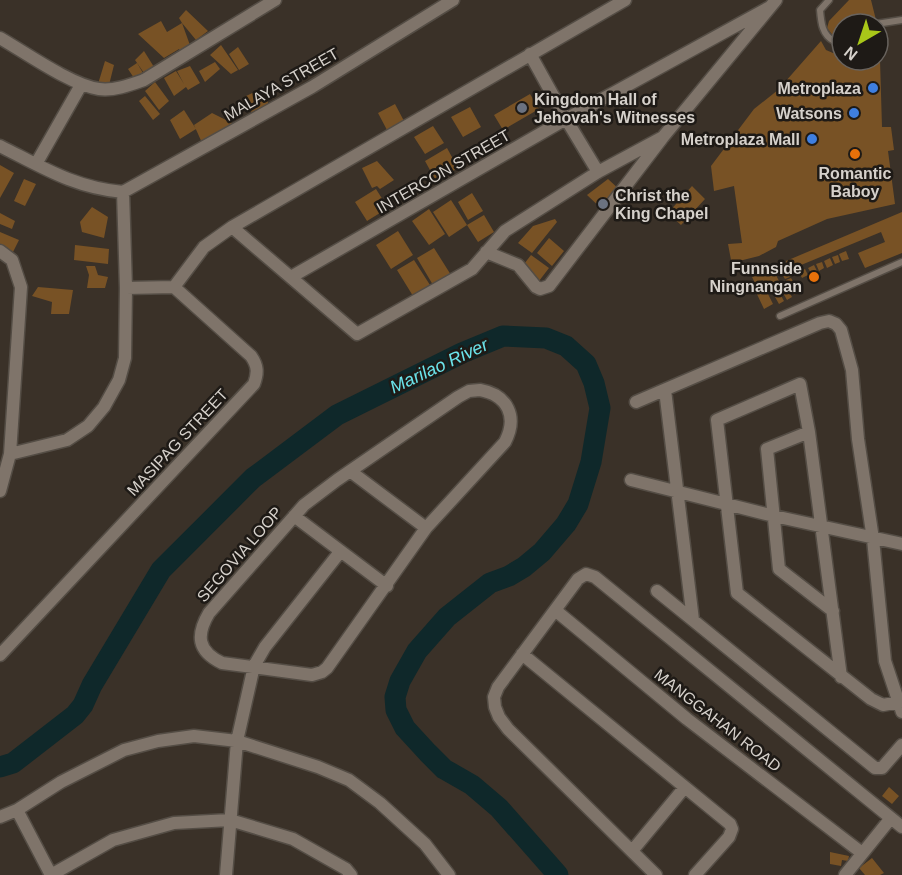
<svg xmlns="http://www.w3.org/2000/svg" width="902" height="875" font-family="Helvetica,sans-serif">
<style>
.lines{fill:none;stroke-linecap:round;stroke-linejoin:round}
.river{stroke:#0f282a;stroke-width:21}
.building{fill:#785225}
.service-casing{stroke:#544d45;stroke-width:9}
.minor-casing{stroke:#544d45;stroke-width:15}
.service{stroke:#7f746a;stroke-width:6}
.minor{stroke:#7f746a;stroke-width:12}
.shop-dot{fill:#3f7fe0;stroke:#1e1a16;stroke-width:2}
.worship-dot{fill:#6b7280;stroke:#1e1a16;stroke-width:2}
.food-dot{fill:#e8710a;stroke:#1e1a16;stroke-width:2}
.labels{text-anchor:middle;stroke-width:5;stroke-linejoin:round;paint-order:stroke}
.street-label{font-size:16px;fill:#d6d1cb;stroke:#1e1a16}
.poi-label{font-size:16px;font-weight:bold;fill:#d6d1cb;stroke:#1e1a16;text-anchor:end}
.water-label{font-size:18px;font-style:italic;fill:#6be4eb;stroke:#1e1a16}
</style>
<rect width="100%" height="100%" fill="#3a3128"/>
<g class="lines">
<path class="river" d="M0,767L13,763L75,715L83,705L92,685L161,570L253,478L337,415L462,353L503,336L546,338L566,346L586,364L594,383L600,408L591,462L578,504L566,524L542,552L524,567L509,576L490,583L447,617L417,651L400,681L395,697L396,710L405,728L428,753L444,769L472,785L499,808L558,875"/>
</g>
<path class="building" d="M849,0H871L876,20L865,24H842V34L834,37L827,28L829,21Z
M186,10L208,31L196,40L182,23L191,48L182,55L179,49L164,58L138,34L161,21L167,32L182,23L179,18Z
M821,41L826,50L833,53L842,50V60H880L882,127H891L894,150L888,151L895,204L827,219L778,241L776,247L759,256L735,262L731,260L728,244L742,243L734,186L714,191L711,166L754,109L778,90Z
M221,45L238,70L231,74L210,55Z
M238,47L249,64L239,70L229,54Z
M144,51L154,67L144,73L135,60Z
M105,61L114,65L109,85L98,84Z
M215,62L220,69L205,82L199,71Z
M137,63L143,73L134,78L128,69Z
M190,66L200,83L188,90L186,87L174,96L164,78L176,71L184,84L177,71Z
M155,82L169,101L159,110L145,91Z
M261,89L271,108L254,117L244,97Z
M530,94L539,109L503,130L494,115Z
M145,96L160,114L153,120L139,101Z
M395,104L404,121L387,130L378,113Z
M470,107L481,127L463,137L451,117Z
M184,110L196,129L180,139L170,120Z
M212,113L238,126L203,145L194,125Z
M433,126L444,143L425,154L414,137Z
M447,148L458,168L436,181L425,161Z
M377,161L394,180L380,189L377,186L372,188L362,168Z
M0,165L14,173L0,198Z
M24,179L36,184L25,206L14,201Z
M608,179L621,191L605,212L587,195Z
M692,186L705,199L681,225L668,213Z
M376,189L388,208L367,221L355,202Z
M472,193L483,211L468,220L458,202Z
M451,200L467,225L449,237L433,212Z
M92,207L108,217L104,238L82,232L80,222Z
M429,209L445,234L429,245L412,221Z
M902,212V253L865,268L858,253L885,242L881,232L789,270L786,261Z
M0,213L15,221L12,229L0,224Z
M484,215L494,232L478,242L467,225Z
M555,219L557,222L532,253L518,243L533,226Z
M398,231L413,255L391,269L376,245Z
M0,232L19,240L11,256L0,247Z
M549,238L564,251L552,266L537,253Z
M75,245L109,249L108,264L74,260Z
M434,248L451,275L433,285L417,258Z
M846,251L849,259L842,261L839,254Z
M531,255L549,268L539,281L521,268Z
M838,255L840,262L835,264L832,257Z
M830,258L833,265L827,268L824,261Z
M414,260L430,285L413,296L397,270Z
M822,262L824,268L819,271L816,264Z
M783,263L787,270L776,275L779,281L766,287L763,280L755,283L752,277Z
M814,265L817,271L811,273L808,268Z
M86,266H95L98,275L108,277L105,288H87L89,275Z
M805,269L808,275L802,278L799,272Z
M789,271L792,276L785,279L782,274Z
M791,278L795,284L790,287L786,280Z
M764,286L773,304L764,309L755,290Z
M796,286L799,293L794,295L790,289Z
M38,287L73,290L69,314H51L52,302L32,296Z
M788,290L792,297L787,300L783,293Z
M780,294L784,301L779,304L775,297Z
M889,787L899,796L892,804L882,796Z
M830,852L849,856L848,861L842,860L841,866L830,864Z
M872,858L884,873L880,875H865L859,868Z"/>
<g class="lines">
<defs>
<path id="service" d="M829,0L820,10C821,22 822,35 834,41L842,39
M876,24L902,20
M780,316L902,262"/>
<path id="minor" d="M0,38C26,53 71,85 99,89C114,91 130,85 144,80L275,0
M530,54L566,119L598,172
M0,146C42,167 75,188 123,192
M36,164L81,85
M123,192L312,87L453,0
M232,227L357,334L472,269L505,231L598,172L663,137
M0,251L12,260L21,287L10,454L0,491
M486,252L518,265L536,287L540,289L549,286L663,137L776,0
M291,277L566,119L770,7
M174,287L204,247L232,227L625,0
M480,390C508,395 518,417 505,442L426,528L327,668L322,672L312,675L222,663C197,651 196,635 209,613L304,505L337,480L458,397L469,391Z
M665,390L693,620
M636,402L820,323L829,321L836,324L841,330L852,370L858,439L873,539L885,661L902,712
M809,432L767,449L779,569L833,611
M10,454L67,440L88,426L104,407L119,380L125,358L126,288L123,192
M350,471L426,528
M631,480L774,516L902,544
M294,516L387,586
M657,591L875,768H882L902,745
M555,610L687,719L862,853
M522,654L730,824L732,829L729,837L695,875
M0,655L254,384C258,373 258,366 251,356L174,287L126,288
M841,677L809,432L800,384L717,420L737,593L871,699L883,705L899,702
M17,810L51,875
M0,817L17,810L61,782L124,750L158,741L194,736L237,741L318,767L349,780L380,803L425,844L449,875
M632,851L685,787
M51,875L113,840L174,823L230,820L293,839L346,869L351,875
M226,875L237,741L254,666L265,647L340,552
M656,875L508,729L499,717L495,707L494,697L498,687L578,579L586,574L595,577L902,827
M845,875L891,818"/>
</defs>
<use href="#service" class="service-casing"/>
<use href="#minor" class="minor-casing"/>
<use href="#service" class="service"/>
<use href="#minor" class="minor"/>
</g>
<g class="shop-dot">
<circle cx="873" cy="88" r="6"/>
<circle cx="854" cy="113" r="6"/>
<circle cx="812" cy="139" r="6"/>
</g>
<g class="worship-dot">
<circle cx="522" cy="108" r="6"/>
<circle cx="603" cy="204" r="6"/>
</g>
<g class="food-dot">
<circle cx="855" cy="154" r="6"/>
<circle cx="814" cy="277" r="6"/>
</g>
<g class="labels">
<g class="street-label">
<text transform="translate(281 84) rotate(-30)" y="6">MALAYA STREET</text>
<text transform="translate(443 171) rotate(-30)" y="6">INTERCON STREET</text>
<text transform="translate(177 442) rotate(-47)" y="6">MASIPAG STREET</text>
<text transform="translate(239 554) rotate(-49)" y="6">SEGOVIA LOOP</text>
<text transform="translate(718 720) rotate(38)" y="6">MANGGAHAN ROAD</text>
</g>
<g class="poi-label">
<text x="861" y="94">Metroplaza</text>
<text x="534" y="105" text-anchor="start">Kingdom Hall of<tspan x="534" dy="18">Jehovah's Witnesses</tspan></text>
<text x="842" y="119">Watsons</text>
<text x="800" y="145">Metroplaza Mall</text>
<text x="855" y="179" text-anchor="middle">Romantic<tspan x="855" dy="18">Baboy</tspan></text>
<text x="615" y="201" text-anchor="start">Christ the<tspan x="615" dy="18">King Chapel</tspan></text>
<text x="802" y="274">Funnside<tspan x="802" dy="18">Ningnangan</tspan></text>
</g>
<g class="water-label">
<text transform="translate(439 366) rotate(-25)" y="6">Marilao River</text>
</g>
</g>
<g transform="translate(860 42) rotate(219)"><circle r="28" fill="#1e1a16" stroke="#68635e" stroke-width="1.5"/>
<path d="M0-4.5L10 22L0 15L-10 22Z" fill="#a9c719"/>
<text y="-9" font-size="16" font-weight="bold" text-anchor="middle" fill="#d6d1cb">N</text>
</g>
</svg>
